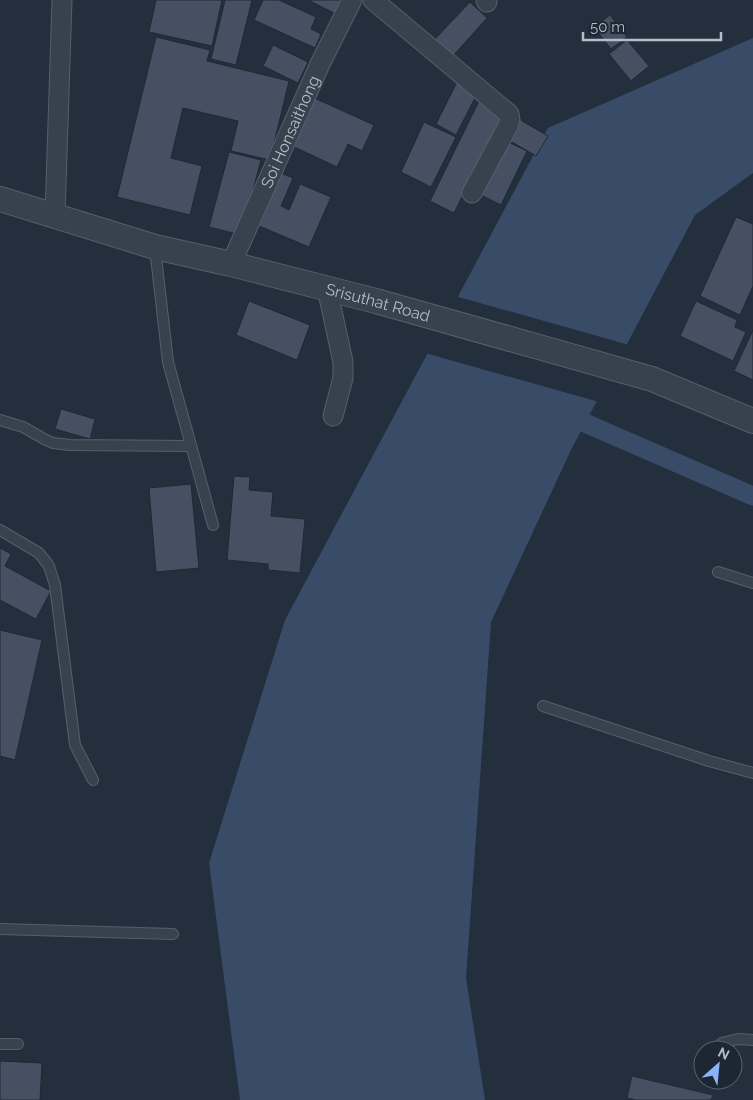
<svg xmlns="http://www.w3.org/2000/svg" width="753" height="1100" font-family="Raleway,sans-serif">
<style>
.water{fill:#394c67}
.pier{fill:#242f3e}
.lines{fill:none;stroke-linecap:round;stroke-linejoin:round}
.canal{stroke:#394c67;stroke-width:19}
.building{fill:#455162;stroke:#1f2835}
.service-casing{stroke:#565f6c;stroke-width:12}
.minor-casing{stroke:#565f6c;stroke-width:21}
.tertiary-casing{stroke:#565f6c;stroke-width:26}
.service{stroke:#38414e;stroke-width:10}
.minor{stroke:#38414e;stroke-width:19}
.tertiary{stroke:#38414e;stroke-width:24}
.labels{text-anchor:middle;stroke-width:4.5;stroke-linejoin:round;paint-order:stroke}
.street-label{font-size:16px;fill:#b4bcc9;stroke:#1d2633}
</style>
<rect width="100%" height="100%" fill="#242f3e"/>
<path class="water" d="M753,38V173L695,215L571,450L491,622L466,978L485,1100H240L209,863L285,620L548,128Z"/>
<path class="pier" d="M455,296L594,335L629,345L599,402L425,353Z"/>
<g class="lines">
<path class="canal" d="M585,423L753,496"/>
</g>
<path class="building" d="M156,0H222L212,46L149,32Z
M225,0H252L236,65L211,59Z
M263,0H279L316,17L311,29L321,34L315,48L254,20Z
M308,0H342L336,14Z
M470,2L487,18L452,57L434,40Z
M610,15L627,37L611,49L594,27Z
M156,37L210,50L207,61L289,81L270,160L231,151L238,121L183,108L171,158L202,166L190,215L117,197Z
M627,40L649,66L631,81L609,54Z
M273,45L308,62L298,83L263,66Z
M457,82L478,92L456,135L436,124Z
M312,97L374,125L362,151L348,144L337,167L290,145Z
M480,99L505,111L454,213L430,201Z
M517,118L548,136L536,156L505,138Z
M424,122L456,137L431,187L401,172Z
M502,139L527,151L501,205L477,193Z
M229,152L261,160L241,235L209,227Z
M281,173L293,178L281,206L289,210L300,184L331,197L309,247L259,226Z
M736,217L753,224V286L740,315L700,296Z
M249,301L310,325L297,360L236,335Z
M696,301L737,320L735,327L746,332L733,361L680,336Z
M753,330V380L734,371Z
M61,409L95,419L90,439L55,429Z
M234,476L250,477L249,490L273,492L271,516L305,519L300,573L268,570V564L227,560Z
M191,484L199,568L156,572L149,488Z
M0,548L11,554L5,566L51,591L36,619L0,600Z
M0,630L42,640L15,760L0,756Z
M0,1061L42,1063L40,1100H0Z
M632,1076L713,1095L711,1100H636L627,1098Z"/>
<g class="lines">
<defs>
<path id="service" d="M155,248L168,362L213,525
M0,420L23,427L46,440L53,443L70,445L190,446
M0,530L39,553L49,566L55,585L75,745L93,780
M718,572L753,583
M543,706L709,761L753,773
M0,929L173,934
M0,1044H18
M715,1050L722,1043L738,1039L753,1040"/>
<g id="minor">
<path d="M373,0L509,114L510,120L508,126L472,193"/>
<path d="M486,0L487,2"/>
<path d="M55,216L62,0"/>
<path id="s1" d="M231,264L320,64L352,0"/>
<path d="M327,288L343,362V378L333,416"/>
</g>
<g id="tertiary">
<path id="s2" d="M0,199L155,247L231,264L376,301L652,379L753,421"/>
</g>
</defs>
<use href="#service" class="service-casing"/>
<use href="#minor" class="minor-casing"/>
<use href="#tertiary" class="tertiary-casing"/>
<use href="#service" class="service"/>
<use href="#minor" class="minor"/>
<use href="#tertiary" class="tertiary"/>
</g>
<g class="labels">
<g class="street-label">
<text dy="6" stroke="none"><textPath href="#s1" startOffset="145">Soi Honsaithong</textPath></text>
<text dy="6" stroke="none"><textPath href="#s2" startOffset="392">Srisuthat Road</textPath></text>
</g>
</g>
<g transform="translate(718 1065) rotate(27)"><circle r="24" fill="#1d2633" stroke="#59626f"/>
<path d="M0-4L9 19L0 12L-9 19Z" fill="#8ab4f8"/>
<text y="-8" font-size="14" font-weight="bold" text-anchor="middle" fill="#b4bcc9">N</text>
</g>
<path d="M583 32v8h138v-8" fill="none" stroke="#b4bcc9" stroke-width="2.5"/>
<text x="590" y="32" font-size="15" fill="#b4bcc9" stroke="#1d2633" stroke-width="4" paint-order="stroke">50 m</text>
</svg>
